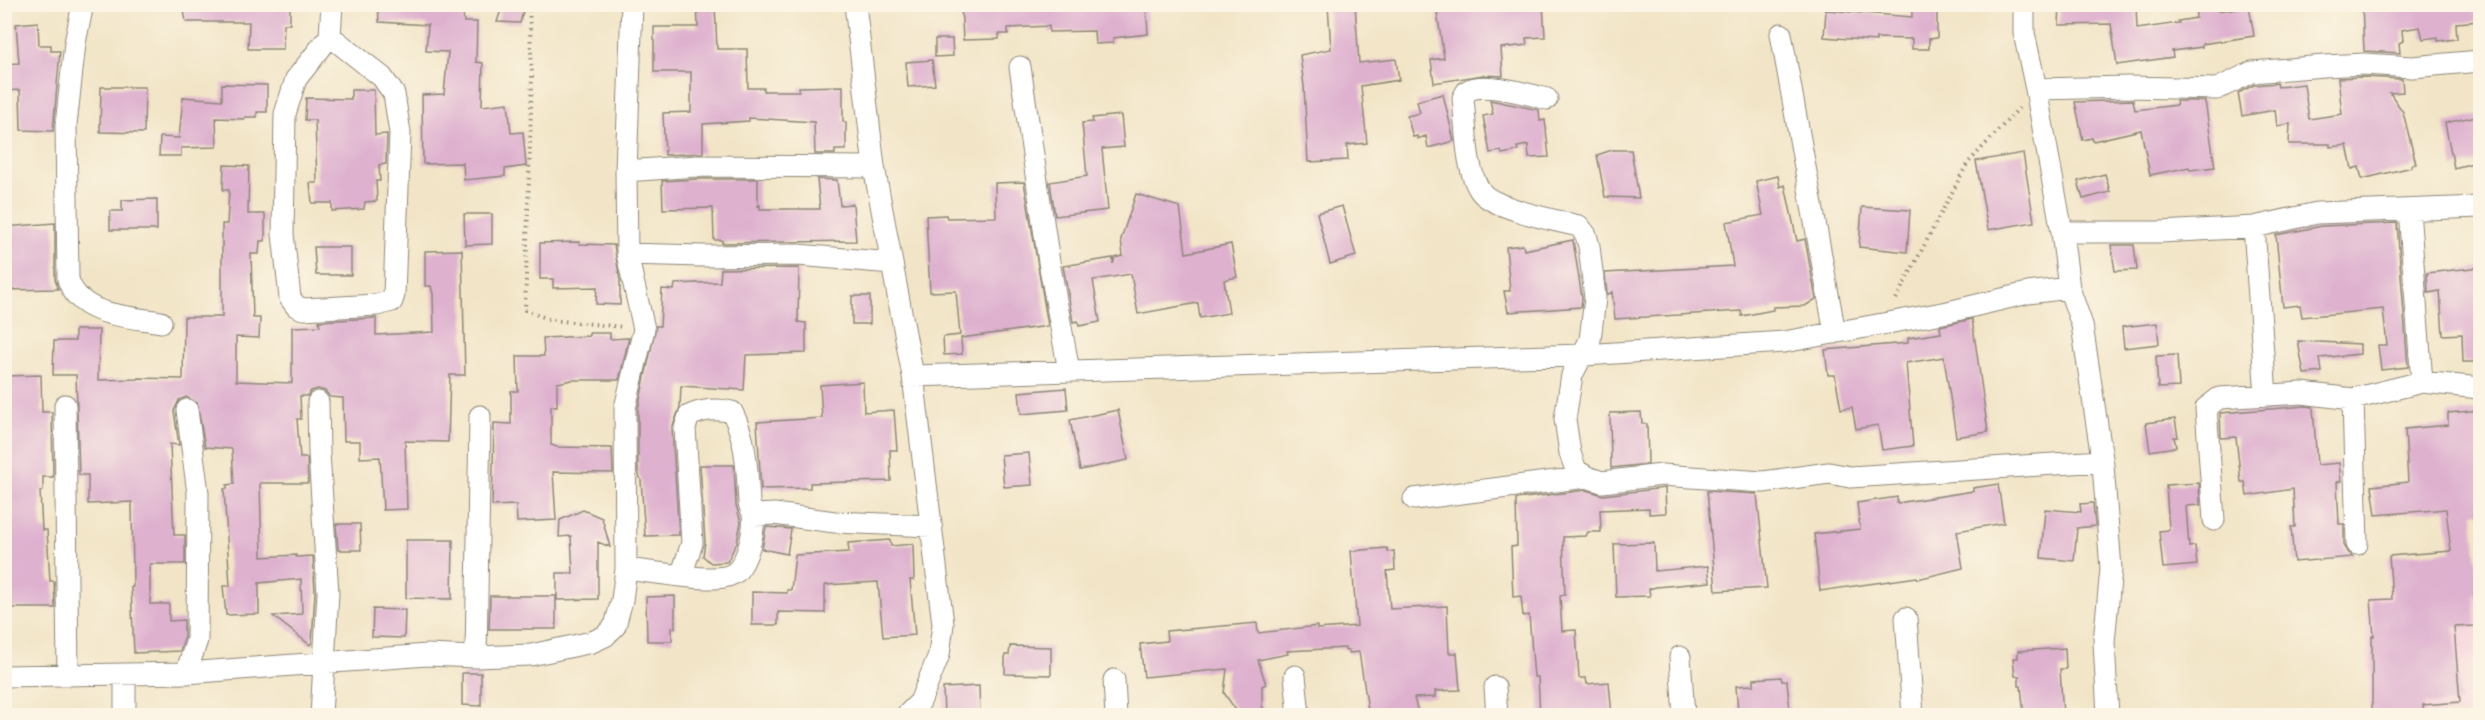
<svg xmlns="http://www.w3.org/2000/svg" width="2485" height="720" font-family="Pangolin,sans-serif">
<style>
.built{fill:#f5cfdb}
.building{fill:#deb1cf}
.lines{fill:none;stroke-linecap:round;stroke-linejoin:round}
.minor-casing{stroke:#8e8879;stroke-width:23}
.path{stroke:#8e8879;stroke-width:4;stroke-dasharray:1.5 4.5;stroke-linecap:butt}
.minor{stroke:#fff;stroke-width:21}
</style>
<rect width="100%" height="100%" fill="#fcf5e5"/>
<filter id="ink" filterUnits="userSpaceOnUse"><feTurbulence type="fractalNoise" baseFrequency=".0167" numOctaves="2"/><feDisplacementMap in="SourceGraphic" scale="12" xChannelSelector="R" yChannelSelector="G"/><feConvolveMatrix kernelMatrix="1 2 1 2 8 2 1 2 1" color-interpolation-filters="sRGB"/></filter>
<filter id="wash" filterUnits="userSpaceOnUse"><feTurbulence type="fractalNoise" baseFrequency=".008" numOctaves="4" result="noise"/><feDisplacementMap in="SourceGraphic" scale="24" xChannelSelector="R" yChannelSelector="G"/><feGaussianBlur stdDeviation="1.35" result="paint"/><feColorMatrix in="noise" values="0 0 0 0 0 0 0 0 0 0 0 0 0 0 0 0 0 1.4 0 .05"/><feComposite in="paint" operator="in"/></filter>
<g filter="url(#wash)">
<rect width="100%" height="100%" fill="#f2e5c7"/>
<path class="built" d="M2480,558V715H2369L2367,596L2389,595L2386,559Z"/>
<g id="blocks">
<path class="building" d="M183,4H290V24H284L283,49H248L249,22H186Z
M378,4H462L464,22H477L476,62L483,63L482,106L508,103L511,133L523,132L526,166L505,169V176L464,180L463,163L423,164L422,95L444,94L448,52L426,51L428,25L379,22Z
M503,4H525L520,23L497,22Z
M697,4H715L717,49H747L748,88H764V91H799V87L843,86V122H846V150H835V154H815L814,122L749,118V121L703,124V153L665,155L663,113L691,112V72H654V27H698Z
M961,4H1146L1148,34L1113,38V43L1095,44L1094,31L1049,32V26L1008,28V34H999V39L963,40Z
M1355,4L1359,63L1396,59L1399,80L1361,86L1367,143L1347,145L1348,160L1308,162L1304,86L1300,55L1331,49L1328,5Z
M1479,4H1543L1545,37L1526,38L1527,45L1501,48L1503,76L1483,75L1434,83L1431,60L1444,58L1437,12Z
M1912,4H1929V10H1937V38L1929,39V49H1912V39L1876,38V41L1824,37L1826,10L1912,17Z
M2060,4H2136L2137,29L2179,23L2178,21L2196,18L2195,4H2219V11L2249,6L2254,36L2202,44V47L2172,51L2173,57L2117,65L2111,24L2059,25Z
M2362,4H2481V21L2456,23L2457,39L2438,41V37L2423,39L2420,27L2402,30L2403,41L2399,43L2400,53L2364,51Z
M38,22L39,45H51V51H60L53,131L21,130L20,90L4,91V64L19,63L16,24Z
M935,39H952L953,56L935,57Z
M932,60L935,85L908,87L906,62Z
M2364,77L2402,79L2403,92L2390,93L2403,112L2416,164L2411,165L2412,167L2362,179L2359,167L2352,169L2347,145L2330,147V144H2289L2290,124L2277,126L2275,110L2242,116L2238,93L2254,85L2277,83L2278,87L2304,84L2309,119L2342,114L2338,78Z
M222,84L267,85V112H257V117H245V119L216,118L217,147L181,148V156H159L160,137L179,138L183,97L222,100Z
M101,87H145L144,133L100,132Z
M351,90H374L375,135L387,134L386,164L379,165L380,181H376L377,201L365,202L364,209L332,211V203H312L310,183H317L315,120H305L306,98L351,99Z
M1443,94L1454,141L1428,148L1426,136L1417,139V136L1413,137L1407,116L1420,113L1417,101Z
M1490,100L1539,110L1540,121L1545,120L1549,157L1529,158L1528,145L1517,147L1518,151L1502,154L1501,151L1490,153L1483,116L1493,114Z
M2133,100L2135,110L2177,105L2176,101H2205L2215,167L2190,170L2189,167L2150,175L2141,130L2093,141L2092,138L2083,140L2075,102Z
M1121,115L1124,147L1102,149L1108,210L1055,216L1050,182L1087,176L1082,123L1093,122L1092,118Z
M2481,115V161L2454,168L2445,123Z
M1612,150H1631L1639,198L1605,197L1597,155Z
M2023,153L2034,222L1988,230L1976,161Z
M224,165L249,166L248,214H265V241H260L259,254H251L253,318H260L259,338L236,337V381L292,383V327L320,326L319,321L376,318V335L434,332L433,294L431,286H425V251L462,250L465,375H450L448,442L405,441L407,509L383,510L380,457L360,458V441H344L343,398L330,397L325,391L318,389L311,391L307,396H300L301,419H297L300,458H307L308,483H260L262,557L296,555V557L313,556L315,593L312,642L310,645L273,616L302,614L301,579L259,583V614L226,615L223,586H230L224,489H227V485L234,484L232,449L205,447L197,403L186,397L179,400L174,411L179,445L170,444L174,535H185V564H150V604H169V621L184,620V638L180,651L134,653L131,587H133L132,502L88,504V475H79L76,375H53L54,341H75V330H99L98,380L138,379V378L183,379L184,317H222V224H227L229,190H223Z
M2105,174L2110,192L2083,199L2078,181Z
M1778,176L1780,187L1785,185L1797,241L1805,239L1816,299L1805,306L1773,307V310L1742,316L1741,311L1615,319L1612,292L1607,295L1605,273L1733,266L1726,222L1763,215L1756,181Z
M697,179H758V206L760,205V209H820L817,179L837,180L840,205L853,204L856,241L722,243V240H714L713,208L663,209L662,181Z
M1024,182L1048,326L961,338L962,354L944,355L943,337L960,335L956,291L930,292L926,216L946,215L947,218L996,217L995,183Z
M1136,194L1180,207L1186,253L1231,244L1237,277L1224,280L1229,313L1200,318L1198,303L1138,314L1131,274L1093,280L1100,322L1079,326L1078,321L1073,322L1063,266L1113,258V264L1115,258L1123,256L1121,239Z
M157,199V230H110V211H122V200Z
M1342,206L1356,256L1330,264L1317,213Z
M1862,207L1910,210L1907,252L1859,247Z
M464,214H492V244L465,245Z
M55,223V279L58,289L4,290V227Z
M2397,223L2408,367L2381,370L2378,345H2387L2383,309L2302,317L2300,305L2283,307L2276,235L2322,226Z
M1573,240L1582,298L1581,307L1508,312L1504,291H1510L1506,247L1523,245L1524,250Z
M579,242V244L614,245L620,281V305L596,304L597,287L553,288V279H540V243Z
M2111,245H2134L2137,270L2115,271Z
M314,247H351V275H316Z
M2481,267V362H2463L2462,334L2443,335L2440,291L2428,293L2427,273Z
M799,268L798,322L806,323V353L746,355L744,390L681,386L680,407L672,429L679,535L645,536L641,480L638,473V409L656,326H660L662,289L674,290L675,284L720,282L721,269Z
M852,296H870V324H852Z
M1972,319L1988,432L1956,437L1944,357L1906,363L1913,446L1882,450L1878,425L1856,429L1852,407L1841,409L1835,375H1828L1825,350L1908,343V338L1941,333L1940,326Z
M2157,323L2159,344L2124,348L2122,327Z
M589,333H610V339L629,338L619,380H572L557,383V406H551V445L557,447L612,448L613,473L553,472L556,520L517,522L516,505L492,506L494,423L511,424V391H518L517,356H544L543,338L589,336Z
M2298,341L2360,344V354L2320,358L2322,372L2304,374Z
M2177,355L2179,387L2158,388L2156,356Z
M41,375L42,412H52L53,477H43V491H40L42,530H47L50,581H54L55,608H4V376Z
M863,382L864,412L894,410L897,450H890L891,481L810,483V488L761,489L757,422L822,418L820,385Z
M1066,388L1068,410L1021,414L1019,392Z
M2306,406L2313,407L2317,465L2339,463L2341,481L2337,482L2339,524H2344V545L2347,551L2353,557L2294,562L2291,527H2295L2293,489L2247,496L2245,482H2241L2236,437L2221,438L2220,413Z
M1118,410L1128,460L1080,470L1070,420Z
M2481,410V512L2473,513L2479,593L2474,594L2476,626L2454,627L2460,702L2423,705L2424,716H2372V636H2374L2371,600L2392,599L2389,556L2451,551L2446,509L2376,515L2372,486L2408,482L2405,429L2448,425V413Z
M1641,412L1642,424H1647L1648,464L1611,468L1610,413Z
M2175,419L2178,437H2174L2176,447L2150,451L2146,423Z
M1029,453L1032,485L1004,487L1001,455Z
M700,465H734L736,505L741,522L737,542L727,562L711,563L703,556L705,542Z
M2199,483L2200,505L2186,506L2189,547L2195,546L2197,565L2163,568L2159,531L2169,530L2166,485Z
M1998,484L2004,523L1957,531L1963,568L1918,579L1917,577L1820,591L1814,534L1860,529L1857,503L1897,497V503L1973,491V488Z
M1665,488L1666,513L1649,514V508L1600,510L1601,532H1588L1586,536L1563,537L1565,595L1560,596L1562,631L1576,630L1579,678H1586L1587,684L1609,682L1612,716H1540L1538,677H1534L1529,615L1523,616L1521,596L1513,597L1511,547L1517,546L1516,499L1586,490L1603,495Z
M1707,491L1757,494L1767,588L1716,591Z
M2093,503L2095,526L2077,528L2074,561L2041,558L2045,509L2081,512L2080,504Z
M583,510L602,518L610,547L598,542V599L557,600V573H573L571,536L559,537L560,520Z
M336,524H360L361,550H338Z
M766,527L791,529L787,554L762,549Z
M406,540H453L452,599L406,598Z
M890,540L891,546L913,544L914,580H910L915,635L883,637L878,582L825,585V613L778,612V625H752V592L787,593V590H791L795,555L849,552L848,543Z
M1654,543L1655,571L1708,566L1710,582L1656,587L1649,589L1650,596L1616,597L1614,544Z
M1387,548L1388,552L1394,551L1395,570L1387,571L1390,609L1447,606L1449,653H1457L1460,690L1435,691V697L1414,698L1419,716H1369L1359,652L1349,653V650H1345V648L1287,651L1288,654L1258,660L1266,684L1262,686V705L1266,716H1240L1224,693L1227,669L1144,677L1140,644L1167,641L1166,631L1257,623L1258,633L1317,626V629L1357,626L1351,551Z
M490,596H556V629H489Z
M675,596V628H672V641H647L646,597Z
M373,609L405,610L404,638L372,637Z
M1010,646L1051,647V675L1005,674V655H1009Z
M2065,648L2066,669H2060L2063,716H2024L2021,686H2019V676H2015L2013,658H2018V651Z
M462,673H481V706L462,705Z
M1781,677L1782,681H1787L1790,711L1738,712L1736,686L1754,685V679Z
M979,686L980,716H944L943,688Z"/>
</g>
</g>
<g filter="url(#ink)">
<use href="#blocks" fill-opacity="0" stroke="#8e8879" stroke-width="1.5"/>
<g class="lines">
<defs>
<path id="minor" d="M83,4L75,43L66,125L68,279C79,317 128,316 161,322
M855,4L874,167L913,376L943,624L939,655L920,702L906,716
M2024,4V33L2036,89L2129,87L2217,89L2252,72L2324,66L2364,64L2412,67L2480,61
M1781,34L1835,333
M330,36L382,77L394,94L400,133L394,295L392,301L377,305L303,309L296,306L290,298L283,234L285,114L296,79Z
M330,36L332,4
M1020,67L1049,262L1069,371
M2036,89L2062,232L2069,288L2082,325L2103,465L2111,569L2104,642L2108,716
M1547,99C1528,94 1484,81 1467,91L1463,98C1466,124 1465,173 1482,193C1496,209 1558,221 1579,226L1586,235L1589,246L1595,298L1590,340L1572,375L1565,419L1570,453L1576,470L1587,477L1602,482L1662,475L1763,482L1829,473L1850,477L2102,461
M626,171L697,166L874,167
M2409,210L2422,382
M2254,227L2266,396
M2062,232H2161L2254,227L2317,213L2480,207
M627,254L702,256L798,255L892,263
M913,376L1584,355L1784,342L1948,312L2028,293L2069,288
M2353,399L2357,544
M318,402L319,453L328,593L321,716
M65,405L68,675
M1414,499L1587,477
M753,515L774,514L835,522L931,526
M2214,520L2206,408L2219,398L2302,393L2353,399L2422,382L2480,388
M626,569L681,576C695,577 724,582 736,572C747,561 755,532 753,515C753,511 749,507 749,502C747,471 747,440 732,412C718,408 702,410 689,416L685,428L692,543L681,576
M1906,618L1913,716
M476,657L480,416
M1680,657L1684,716
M186,673L197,640L198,493L187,410
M4,676L186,673L427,655L476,657L531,655L592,642L605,636L615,626L622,600L626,569L625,408L644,329L627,254L626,171L632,4
M1295,676L1299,716
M1114,680L1116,716
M1495,687L1497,716
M125,716V675"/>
</defs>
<use href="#minor" class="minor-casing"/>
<path class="path" d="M529,4L532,75L525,310L551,320L624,327
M1896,299L1967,164L2019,108"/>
<use href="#minor" class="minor"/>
</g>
</g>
<rect width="2485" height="720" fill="none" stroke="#fcf5e5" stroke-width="24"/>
</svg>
